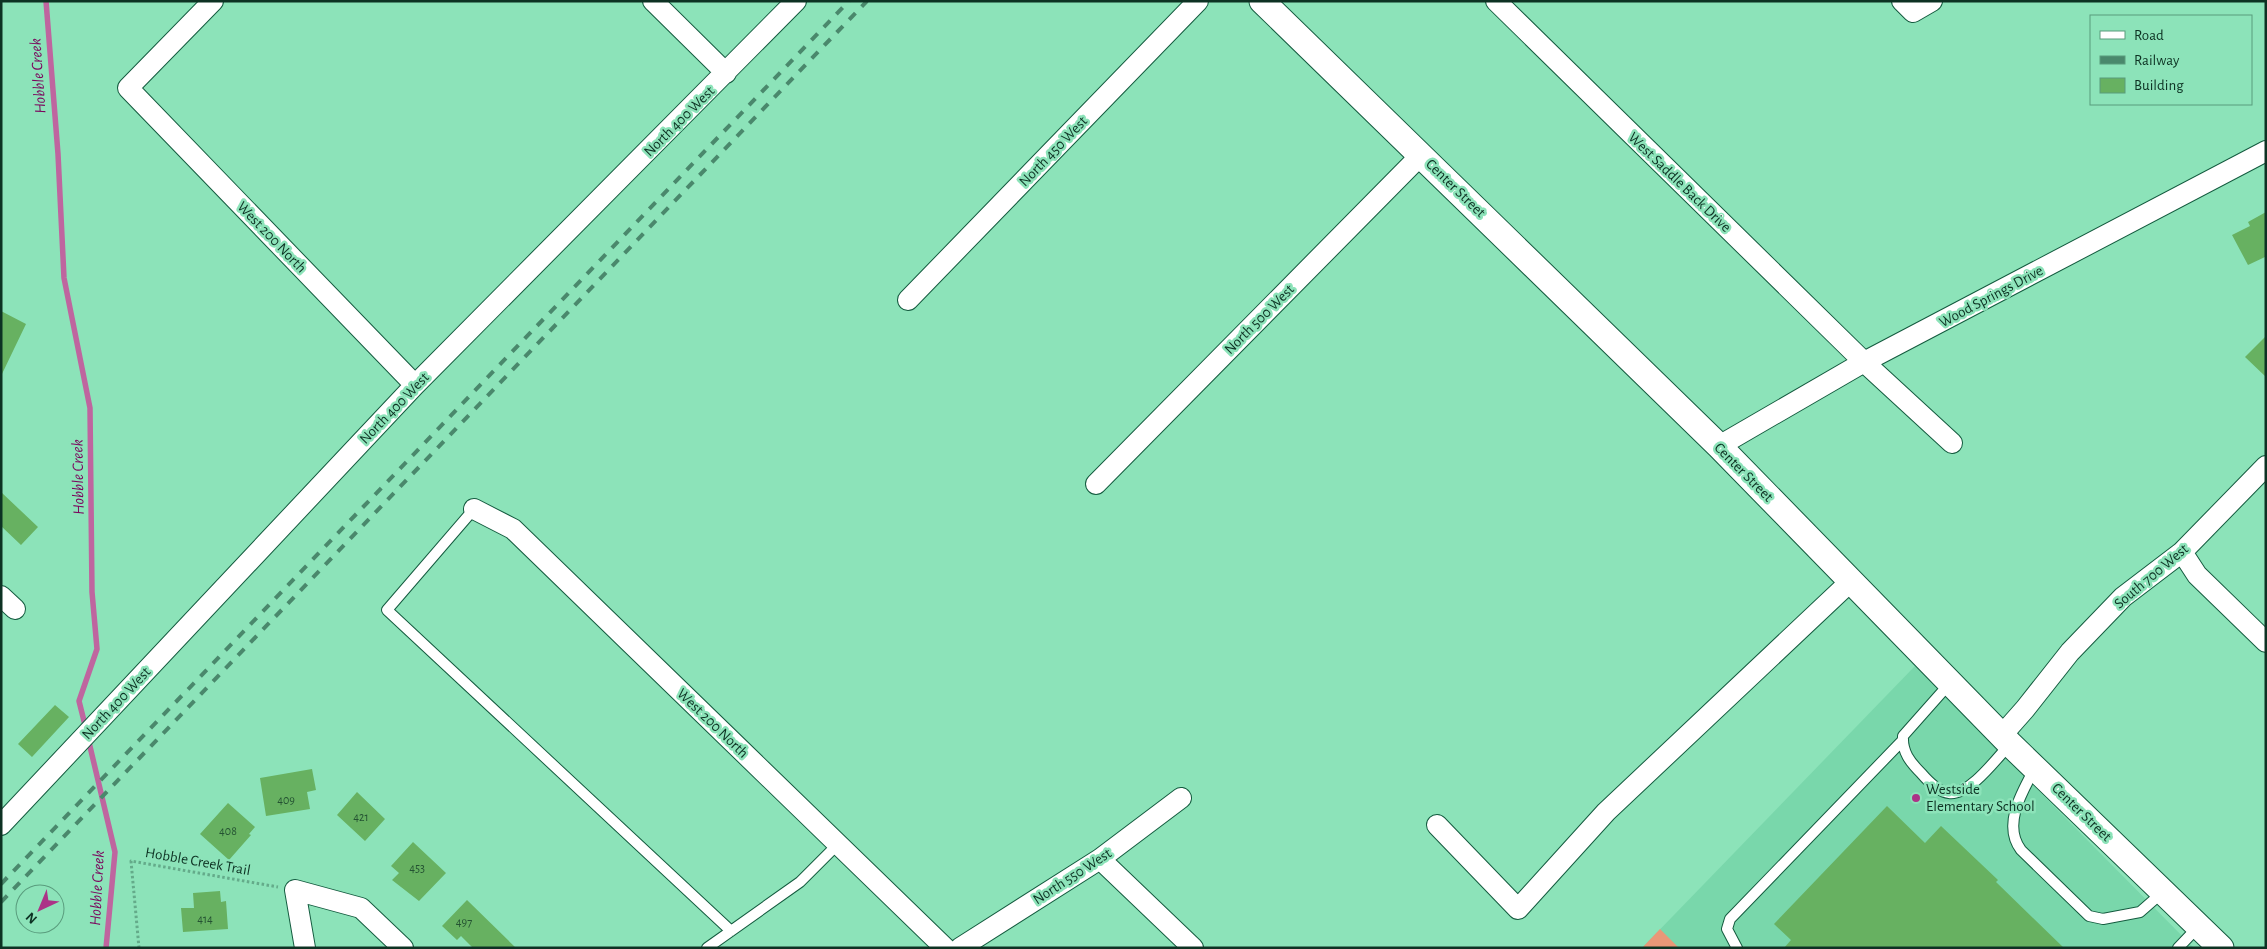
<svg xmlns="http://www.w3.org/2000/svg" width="2267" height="949" font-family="'Alegreya Sans',sans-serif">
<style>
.built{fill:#79d7ab}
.green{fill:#e99878}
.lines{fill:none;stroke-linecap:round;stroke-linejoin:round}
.stream{stroke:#bf659f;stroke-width:5.5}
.building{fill:#67b161}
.service-casing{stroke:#145b3f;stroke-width:12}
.minor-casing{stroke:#145b3f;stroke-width:22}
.tertiary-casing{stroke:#145b3f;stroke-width:27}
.path{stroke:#64ab8a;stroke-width:3;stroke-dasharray:2.5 2.5;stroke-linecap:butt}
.service{stroke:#fff;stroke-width:10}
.minor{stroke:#fff;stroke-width:20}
.tertiary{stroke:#fff;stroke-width:25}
.rail{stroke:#4a886c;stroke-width:4;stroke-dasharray:9 9;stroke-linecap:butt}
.poi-dot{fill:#ac3387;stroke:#8ce3b9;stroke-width:2}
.labels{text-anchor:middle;stroke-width:5;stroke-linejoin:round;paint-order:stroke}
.number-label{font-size:12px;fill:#245232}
.street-label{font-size:15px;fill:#0d3223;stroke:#8ce3b9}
.poi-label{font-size:15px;fill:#0d3223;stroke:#8ce3b9;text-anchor:start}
.water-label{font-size:16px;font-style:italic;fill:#7b055d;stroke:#8ce3b9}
</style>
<rect width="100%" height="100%" fill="#8ce3b9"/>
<path class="built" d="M1915,666L2194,948H1642Z"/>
<path class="green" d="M1660,929L1679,948H1642Z"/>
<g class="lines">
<path class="stream" d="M46,1L58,154L64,278L90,408L92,592L97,649L79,701L86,729
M88,738L115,852L106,948"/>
</g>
<path class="building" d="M2266,212V259L2265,257L2248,265L2232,235L2250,226L2248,222Z
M1,311L26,324L1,376Z
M2266,336V377L2245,357Z
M1,492L38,527L21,545L1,526Z
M55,705L69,717L32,757L18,744Z
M312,769L316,790L307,792L310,809L266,816L260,778Z
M357,792L385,819L365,841L337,815Z
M228,803L255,827L249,834L251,835L229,860L200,834Z
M1887,806L1925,843L1941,826L1998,880L1996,882L2064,948H1784L1791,940L1774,924Z
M413,842L446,873L419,901L392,880L399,873L391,866Z
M220,891L221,902L226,901L228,929L183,932L181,908H194L193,893Z
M467,900L516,948H473L461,936L457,940L442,926Z"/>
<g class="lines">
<defs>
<path id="service" d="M474,509L387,610L731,931
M1950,683L1903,736C1902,752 1910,762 1921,773C1927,780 1939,792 1949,793C1969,796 1997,758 2010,744
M2035,768C2022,792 2002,825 2021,850L2089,916L2103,919L2140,912L2164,891
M707,948L800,882L838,844
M1737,948L1727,929L1730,919L1903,740
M2178,948L2198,927"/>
<path id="minor" d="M213,1L128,88L415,385
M653,1L726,73
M1496,1L1864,362L1952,443
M1902,1L1913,12L1932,1
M908,300L1198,1
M1719,446L1864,362L2266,151
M1096,484L1421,155
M474,509L513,529L945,948
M2182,552L2197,575L2266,642
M1,596L15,609
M2002,735L2025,709L2070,652L2123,597L2182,552L2266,466
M1,825L415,385L796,1
M1437,825L1518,909L1606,812L1851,581
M1100,859L1193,948
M305,948L295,890L361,908L403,948
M960,948L1100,859L1181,798"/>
<path id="tertiary" d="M1262,1L1719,446L2010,744L2221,948"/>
</defs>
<use href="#service" class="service-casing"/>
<use href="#minor" class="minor-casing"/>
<use href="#tertiary" class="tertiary-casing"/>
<path class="path" d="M139,948L131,861L278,887"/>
<use href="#service" class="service"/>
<use href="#minor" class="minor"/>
<use href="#tertiary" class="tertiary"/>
<path class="rail" d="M1,884L849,1
M1,902L867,1"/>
</g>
<circle class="poi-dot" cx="1916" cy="798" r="5"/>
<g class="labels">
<g class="number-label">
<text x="286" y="804">409</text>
<text x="361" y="821">421</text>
<text x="228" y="835">408</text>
<text x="417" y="872">453</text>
<text x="205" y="923">414</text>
<text x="464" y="926">497</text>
</g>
<g class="street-label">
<text transform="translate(679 121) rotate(-45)" y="5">North 400 West</text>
<text transform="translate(1053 151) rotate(-46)" y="5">North 450 West</text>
<text transform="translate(1680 182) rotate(44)" y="5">West Saddle Back Drive</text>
<text transform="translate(1456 188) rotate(44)" y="5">Center Street</text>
<text transform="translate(272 237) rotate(46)" y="5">West 200 North</text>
<text transform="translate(1991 296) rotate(-28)" y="5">Wood Springs Drive</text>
<text transform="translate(1259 319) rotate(-45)" y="5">North 500 West</text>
<text transform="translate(394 408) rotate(-46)" y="5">North 400 West</text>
<text transform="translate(1744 472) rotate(45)" y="5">Center Street</text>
<text transform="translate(2151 576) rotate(-40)" y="5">South 700 West</text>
<text transform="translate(116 703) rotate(-47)" y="5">North 400 West</text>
<text transform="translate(713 723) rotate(44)" y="5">West 200 North</text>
<text transform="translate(2082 812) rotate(44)" y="5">Center Street</text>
<text transform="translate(198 861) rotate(10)" y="5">Hobble Creek Trail</text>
<text transform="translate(1072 876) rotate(-33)" y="5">North 550 West</text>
</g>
<g class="poi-label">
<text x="1926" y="794">Westside<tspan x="1926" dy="17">Elementary School</tspan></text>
</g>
<g class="water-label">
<text transform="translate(37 76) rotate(-94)" y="6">Hobble Creek</text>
<text transform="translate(77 477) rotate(-91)" y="6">Hobble Creek</text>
<text transform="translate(96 888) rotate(-87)" y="6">Hobble Creek</text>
</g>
</g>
<rect width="2267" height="949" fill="none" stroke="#0d3223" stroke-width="5"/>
<rect x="2090" y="15" width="162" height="90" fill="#8ce3b9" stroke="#599c7d"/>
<rect x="2100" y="31" width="25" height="8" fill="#ffffff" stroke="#599c7d"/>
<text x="2134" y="40" font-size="15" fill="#0d3223">Road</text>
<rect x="2100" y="56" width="25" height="8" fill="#4a886c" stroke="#599c7d"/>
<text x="2134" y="65" font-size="15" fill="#0d3223">Railway</text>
<rect x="2100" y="78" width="25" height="15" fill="#67b161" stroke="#599c7d"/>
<text x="2134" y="90" font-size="15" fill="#0d3223">Building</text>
<g transform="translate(40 909) rotate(224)"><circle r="24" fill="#8ce3b9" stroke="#599c7d"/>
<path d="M0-4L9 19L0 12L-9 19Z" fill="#ac3387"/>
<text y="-8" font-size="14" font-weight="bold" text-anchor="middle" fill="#0d3223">N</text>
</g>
</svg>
